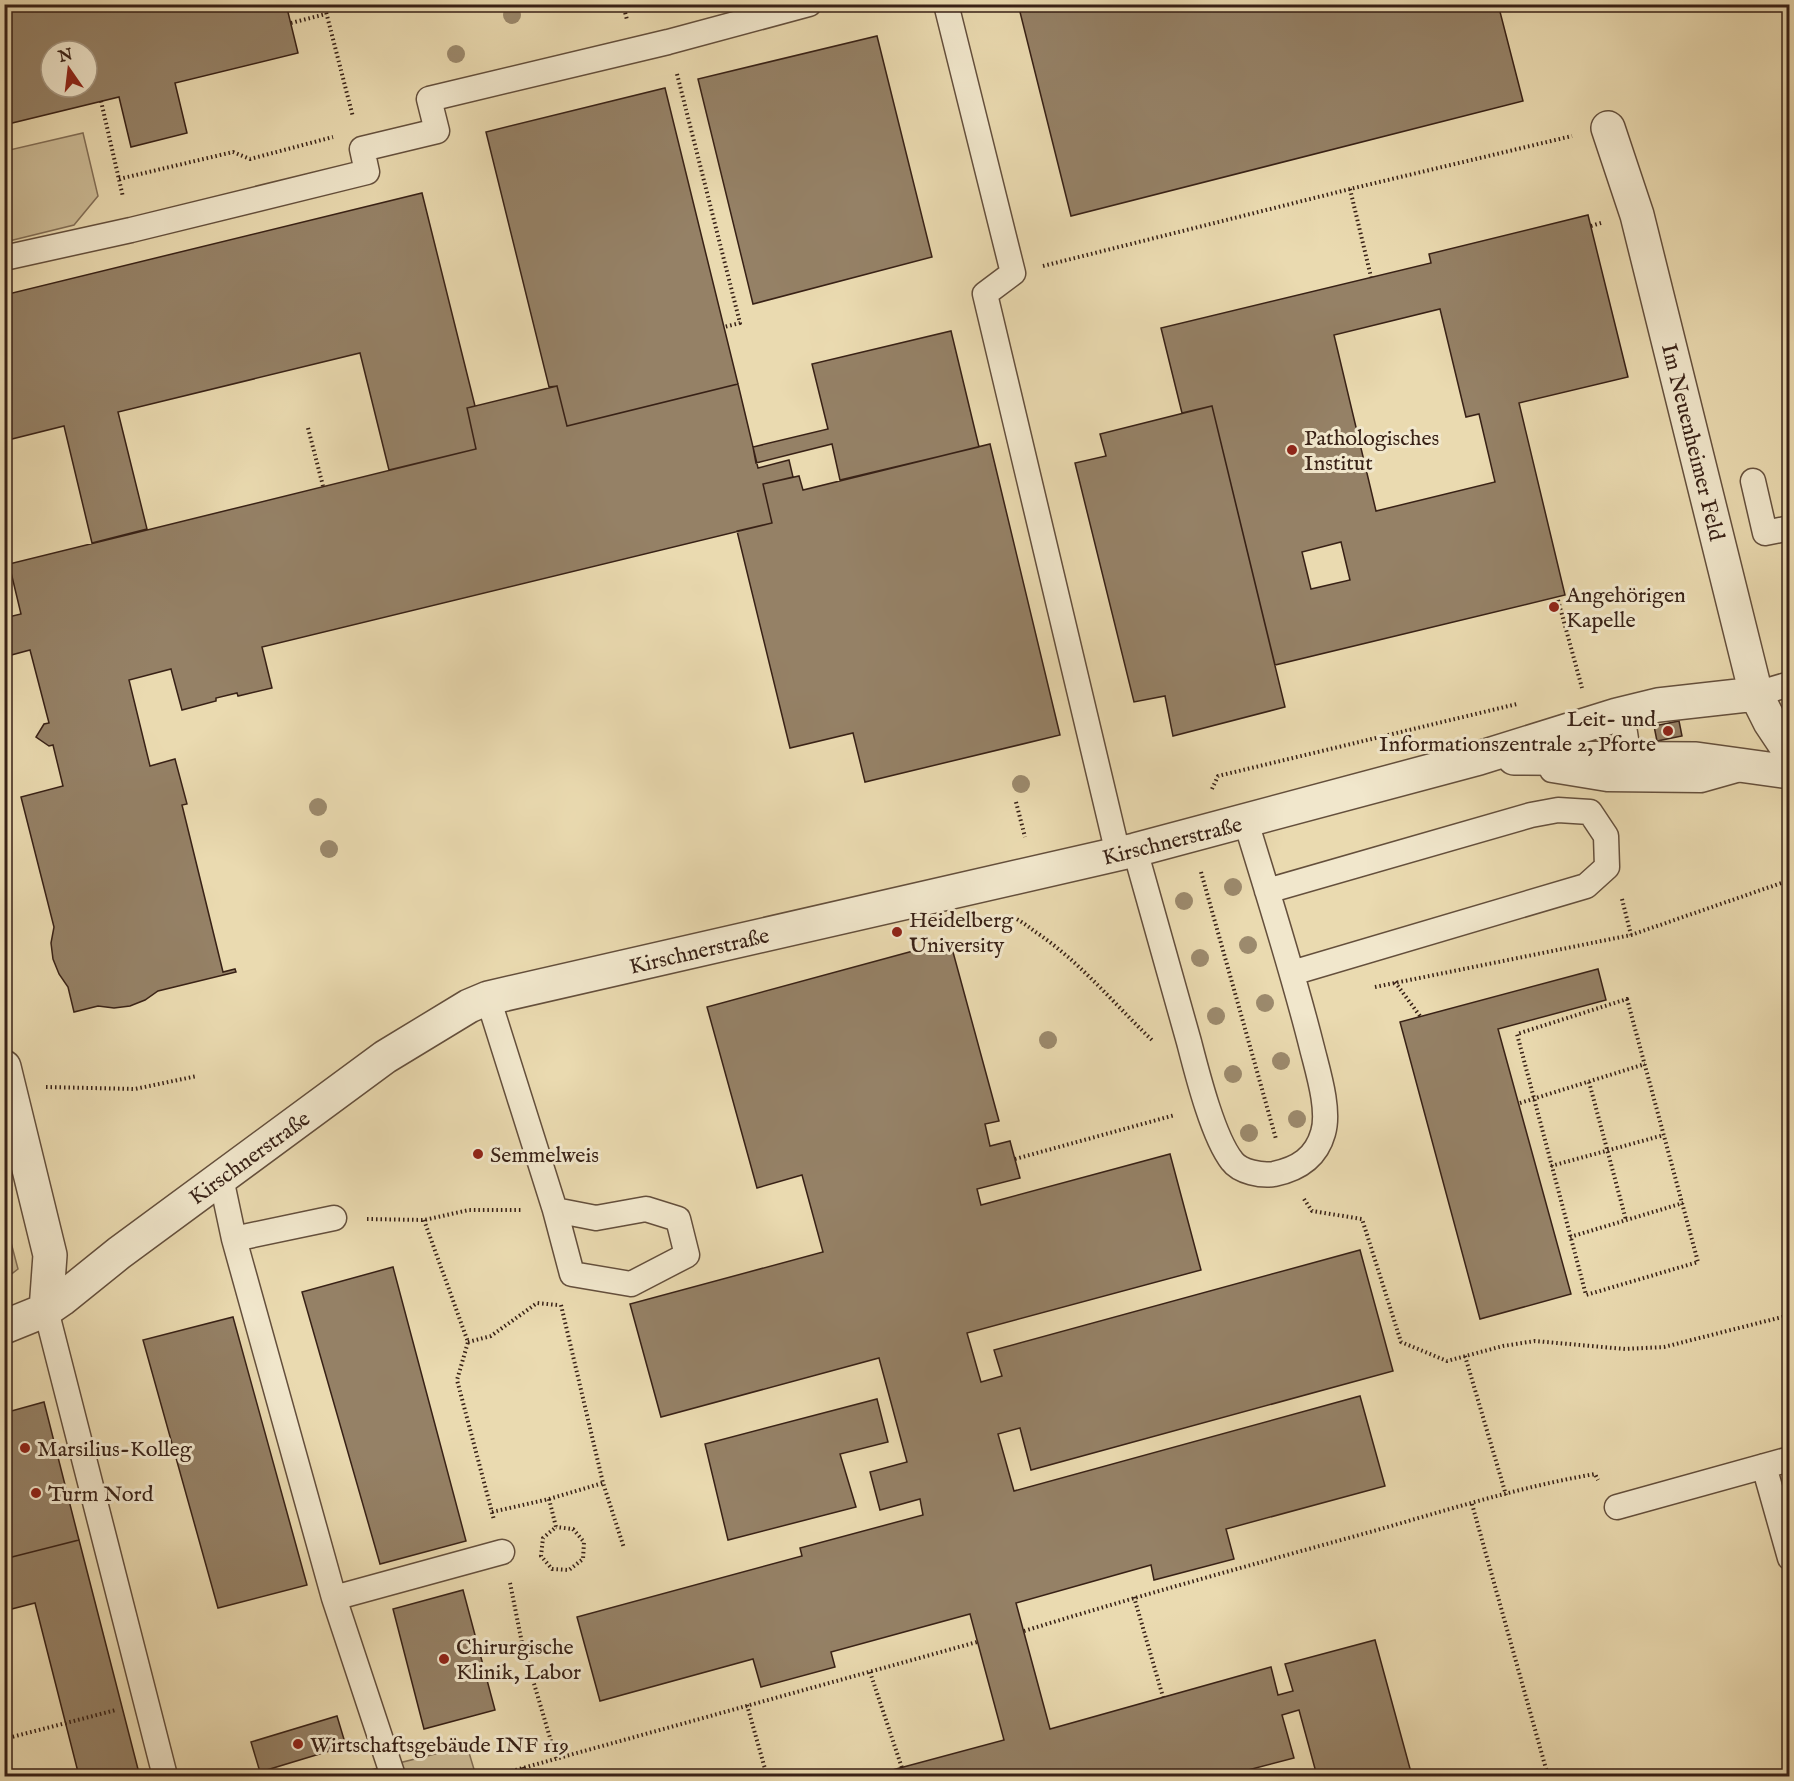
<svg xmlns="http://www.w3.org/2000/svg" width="1794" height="1781" font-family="'IM FELL English',serif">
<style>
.green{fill:#ccbb96;stroke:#826e56;stroke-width:1.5}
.building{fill:#958166;stroke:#382116;stroke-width:1.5;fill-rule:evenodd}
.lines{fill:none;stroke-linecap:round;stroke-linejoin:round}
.lane-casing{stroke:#644f3c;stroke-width:27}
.street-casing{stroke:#644f3c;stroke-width:36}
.path{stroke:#382116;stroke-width:4;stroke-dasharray:1.5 3;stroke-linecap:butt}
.lane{stroke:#f1e7cc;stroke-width:24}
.street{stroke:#f1e7cc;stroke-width:33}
.tree{fill:#9c8a6d}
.poi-dot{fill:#8f2418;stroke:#f1e7cc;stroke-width:2}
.labels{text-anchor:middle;stroke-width:6;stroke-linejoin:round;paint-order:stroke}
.poi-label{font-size:22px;fill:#382116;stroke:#f1e7cc;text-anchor:start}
.street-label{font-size:22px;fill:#382116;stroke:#f1e7cc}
</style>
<rect width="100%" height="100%" fill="#eadab0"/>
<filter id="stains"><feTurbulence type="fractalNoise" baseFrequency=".00333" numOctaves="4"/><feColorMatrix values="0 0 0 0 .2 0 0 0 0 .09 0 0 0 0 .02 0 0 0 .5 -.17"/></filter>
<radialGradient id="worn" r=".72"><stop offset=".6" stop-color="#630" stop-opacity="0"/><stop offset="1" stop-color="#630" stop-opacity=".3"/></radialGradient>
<path class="green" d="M83,133L98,196L74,225L5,242V151Z
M4,1216L18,1269L5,1279H4Z
M467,1746L476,1776H347Z"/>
<path class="building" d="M4,4H286L298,53L175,83L187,133L131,147L119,97L4,125ZM51,51H87V87H51Z
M1018,4H1498L1523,101L1071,216Z
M877,36L932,257L753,304L698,79Z
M665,88L738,384L567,426L557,386L549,387L486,132Z
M422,193L475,406L467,408L476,449L389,470L360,353L118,412L147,529L92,543L64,426L4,441V295Z
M1588,215L1628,377L1519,403L1565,595L1275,665L1212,406L1182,413L1161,328L1431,263L1429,254ZM1440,309L1466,417L1479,414L1495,482L1376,511L1334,335ZM1341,542L1350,580L1311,589L1302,552Z
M951,331L979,447L840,480L832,444L756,463L753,447L828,429L812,364Z
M738,384L758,468L789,460L793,477L763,484L772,523L262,647L272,688L238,696L237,693L216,698V701L182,710L171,669L129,680L150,766L175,759L187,804L182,805L223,972L235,969L236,972L158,991L145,1000L130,1006L114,1008L98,1006L74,1012L68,987L59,974L53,959L51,943L54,927L21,797L63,786L53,745L49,746L36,737L44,724L49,723L30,650L4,657V618L21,614L9,564L476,449L467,408L557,386L567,426Z
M1212,406L1285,707L1173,736L1165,696L1134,702L1075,463L1106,456L1100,434Z
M990,444L1060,735L865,782L853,733L790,748L737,531L772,523L763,484L799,476L803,490Z
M1679,721L1682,736L1657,741L1654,726Z
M950,941L999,1121L985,1124L990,1146L1010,1141L1020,1178L977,1189L981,1205L1170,1154L1201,1270L967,1333L981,1382L1002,1376L994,1350L1360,1250L1393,1371L1031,1470L1020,1428L998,1434L1014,1491L1360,1396L1385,1486L1226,1529L1234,1559L1154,1580L1151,1565L1016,1603L1050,1729L1271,1667L1278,1695L1293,1691L1285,1664L1375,1640L1412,1776H1317L1299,1710L1282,1715L1294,1758L1225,1776H870L1004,1740L970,1614L831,1652L835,1667L761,1687L753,1659L600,1701L577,1617L802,1556L800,1548L923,1515L920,1499L880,1510L870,1472L907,1462L879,1358L661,1417L630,1304L823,1252L802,1175L757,1188L707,1007Z
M1598,969L1606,1000L1498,1029L1571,1294L1480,1319L1400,1022Z
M393,1267L466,1541L380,1564L302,1292Z
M233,1317L307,1585L218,1608L143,1340Z
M877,1399L888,1442L840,1454L856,1507L728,1540L705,1444Z
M44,1402L79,1540L4,1559V1413Z
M79,1540L139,1773L127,1776H79L35,1603L4,1611V1559Z
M463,1590L495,1710L424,1729L393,1609Z
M337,1716L346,1746L260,1772L251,1742Z"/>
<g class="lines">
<defs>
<path id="lane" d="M946,4L1013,273L985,294L1118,854
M4,258L131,230L367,172L362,149L437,131L429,99L668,42L809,4
M1753,481L1765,533L1790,528
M1756,694L1790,684
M1622,714L1629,758
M1552,770L1607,779L1701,780L1740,769
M1135,850C1153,914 1171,978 1189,1042C1197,1073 1213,1137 1232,1161C1240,1172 1262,1176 1274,1174C1298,1169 1316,1158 1323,1133C1330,1110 1318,1072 1312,1048C1293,972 1269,897 1246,822
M1267,891L1531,815L1558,810L1590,812L1606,836L1607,867L1586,886L1292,973
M488,998L555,1210L572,1274L631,1284L687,1255L678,1219L646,1209L596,1218L555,1210
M221,1178L234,1239L334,1598L393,1776
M234,1239L334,1218
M46,1310L165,1776
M1764,1466L1790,1558
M1617,1507L1790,1459
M334,1598L502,1552"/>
<path id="street" d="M1608,128L1637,215L1756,694L1770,722L1790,752
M1514,758L1696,759L1790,772
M4,1067L50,1255L46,1310
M4,1327L46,1310L62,1299L119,1253L385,1057L469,1006L488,998L1135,850L1479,758L1617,715L1658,705L1756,694"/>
</defs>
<use href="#lane" class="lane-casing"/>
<use href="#street" class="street-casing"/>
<path class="path" d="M324,4L353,117
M623,4L627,20
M291,23L326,14
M677,74L740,323L724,327
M101,101L123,197
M119,179L233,152L250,159L333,137
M1350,189L1371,277
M1591,226L1601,223
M1043,266L1350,189L1572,136
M308,428L323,486
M1558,600L1582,688
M1212,789L1218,776L1517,704
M1016,802L1025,837
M1201,872L1276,1139
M1622,899L1631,935
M1013,917C1023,922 1031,929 1040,935C1083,965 1115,1005 1153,1041
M1395,982L1420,1016
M1375,987L1631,935L1790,880
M1627,999L1698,1262L1586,1295L1517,1034Z
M1589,1082L1626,1220
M46,1087L135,1089L197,1076
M1520,1103L1645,1064
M1015,1159L1175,1115
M1551,1166L1664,1135
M1304,1199L1312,1211L1362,1219L1401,1342L1447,1361L1503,1346L1535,1341L1625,1349L1664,1347L1790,1315
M367,1219L424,1220L469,1210H521
M424,1220L468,1342L457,1380L494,1520
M1570,1237L1683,1203
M561,1305L603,1483L624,1548
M468,1342L491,1336L537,1303L557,1305
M1465,1356L1506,1495
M549,1499L556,1527L543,1538L541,1556L552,1569L569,1570L583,1559L584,1542L573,1529L556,1527
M1472,1504L1548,1776
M492,1512L549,1499L603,1483
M510,1583L522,1643L556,1758
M1134,1597L1163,1697
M1024,1631C1138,1596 1254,1564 1370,1532C1444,1511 1519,1487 1595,1474L1598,1480
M870,1672L902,1768
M747,1705L767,1776
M4,1739L116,1710
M523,1767L526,1776
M494,1776L977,1642"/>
<use href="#lane" class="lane"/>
<use href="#street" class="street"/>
</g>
<g class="tree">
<circle cx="512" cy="15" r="9"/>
<circle cx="456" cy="54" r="9"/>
<circle cx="1021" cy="784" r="9"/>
<circle cx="318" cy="807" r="9"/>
<circle cx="329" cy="849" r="9"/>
<circle cx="1233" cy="887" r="9"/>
<circle cx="1184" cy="901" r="9"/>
<circle cx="1248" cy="945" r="9"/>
<circle cx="1200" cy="958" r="9"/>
<circle cx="1265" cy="1003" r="9"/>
<circle cx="1216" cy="1016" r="9"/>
<circle cx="1048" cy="1040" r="9"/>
<circle cx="1281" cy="1061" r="9"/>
<circle cx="1233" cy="1074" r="9"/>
<circle cx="1297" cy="1119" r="9"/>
<circle cx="1249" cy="1133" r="9"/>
</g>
<g class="poi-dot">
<circle cx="1292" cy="450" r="6"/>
<circle cx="1554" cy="607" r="6"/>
<circle cx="1668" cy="731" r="6"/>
<circle cx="897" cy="932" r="6"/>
<circle cx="478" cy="1154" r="6"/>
<circle cx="25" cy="1448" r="6"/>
<circle cx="36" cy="1493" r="6"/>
<circle cx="444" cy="1659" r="6"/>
<circle cx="298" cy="1744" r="6"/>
</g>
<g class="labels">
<g class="poi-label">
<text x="1304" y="445">Pathologisches<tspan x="1304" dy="25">Institut</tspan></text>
<text x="1566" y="602">Angehörigen<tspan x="1566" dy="25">Kapelle</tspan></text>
<text x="1656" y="726" text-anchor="end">Leit- und<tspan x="1656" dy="25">Informationszentrale 2, Pforte</tspan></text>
<text x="909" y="927">Heidelberg<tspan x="909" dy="25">University</tspan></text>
<text x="490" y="1162">Semmelweis</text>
<text x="37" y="1456">Marsilius-Kolleg</text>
<text x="48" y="1501">Turm Nord</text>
<text x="456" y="1654">Chirurgische<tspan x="456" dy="25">Klinik, Labor</tspan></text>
<text x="310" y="1752">Wirtschaftsgebäude INF 119</text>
</g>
<g class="street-label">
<text transform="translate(1694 442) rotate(76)" y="8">Im Neuenheimer Feld</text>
<text transform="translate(1172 840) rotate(-14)" y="8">Kirschnerstraße</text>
<text transform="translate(699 950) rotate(-13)" y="8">Kirschnerstraße</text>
<text transform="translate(249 1157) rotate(-36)" y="8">Kirschnerstraße</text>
</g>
</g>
<rect width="1794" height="1781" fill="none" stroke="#eadab0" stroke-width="24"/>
<rect x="6" y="6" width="1782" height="1769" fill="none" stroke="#382116" stroke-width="3"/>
<rect x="12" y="12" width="1770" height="1757" fill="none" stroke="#382116" stroke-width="1.5"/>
<g transform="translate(69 69) rotate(346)"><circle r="28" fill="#f1e7cc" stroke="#a79883" stroke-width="1.5"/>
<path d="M0-4.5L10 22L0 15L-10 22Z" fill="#8f2418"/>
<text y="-9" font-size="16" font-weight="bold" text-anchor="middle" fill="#382116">N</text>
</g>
<rect width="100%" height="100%" filter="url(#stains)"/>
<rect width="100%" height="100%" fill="url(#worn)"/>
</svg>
